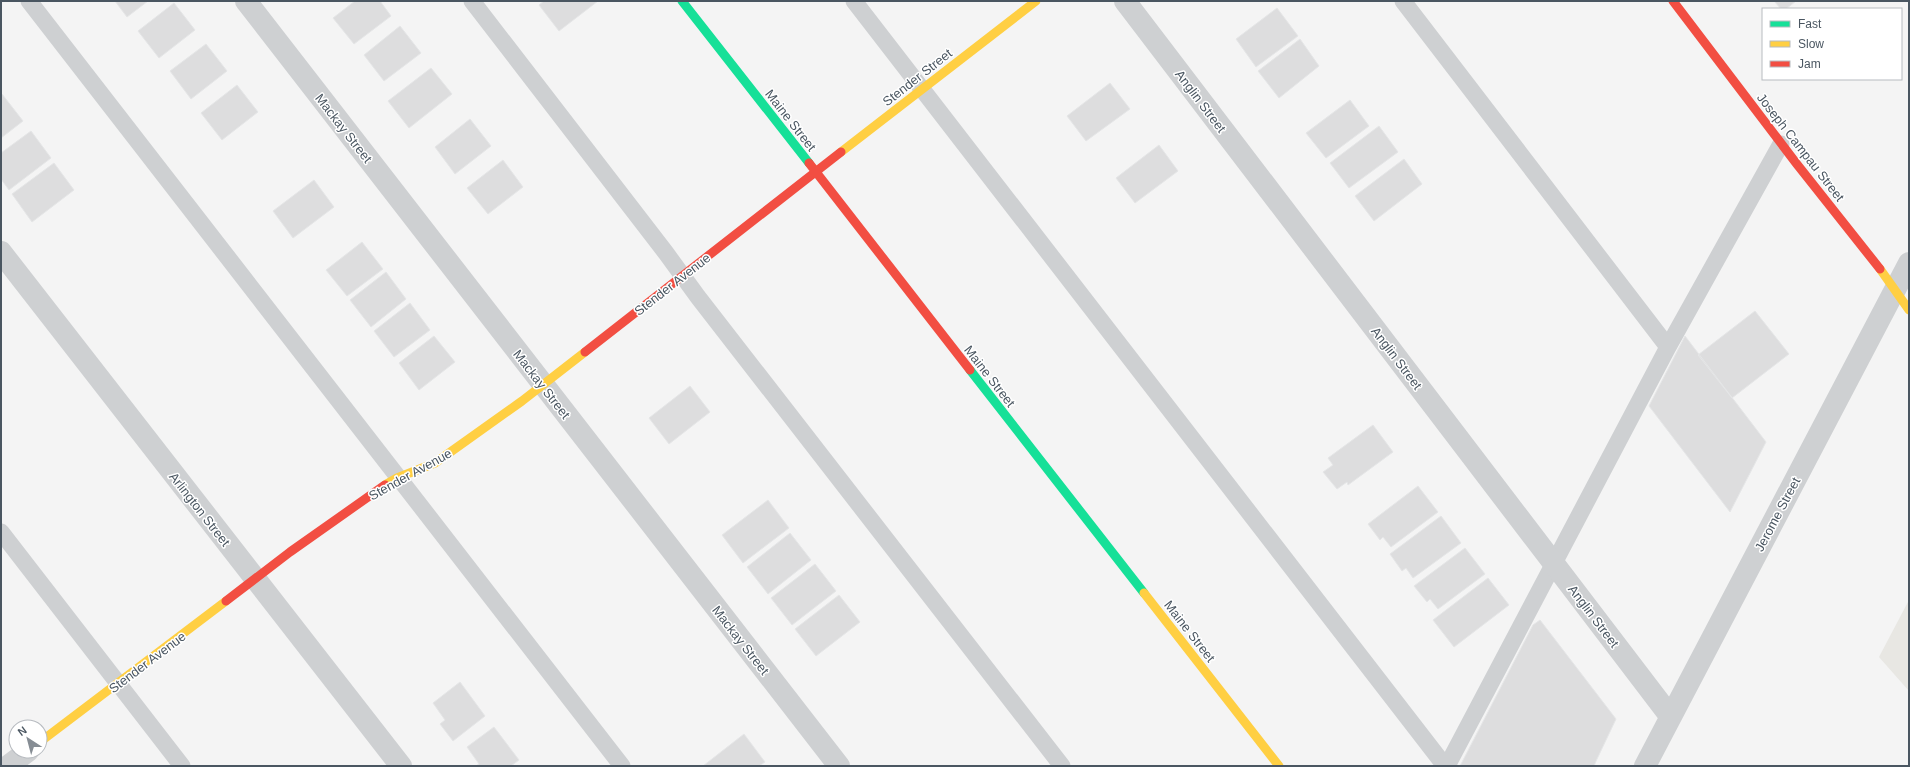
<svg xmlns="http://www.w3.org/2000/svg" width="1910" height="767" font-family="Arial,sans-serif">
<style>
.commercial{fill:#e8e7e3}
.building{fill:#ddddde;stroke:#e5e6e7}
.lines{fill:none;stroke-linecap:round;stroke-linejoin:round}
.lane{stroke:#ced0d2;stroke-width:17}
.street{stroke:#ced0d2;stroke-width:22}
.fast{stroke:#16e098;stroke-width:9}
.slow{stroke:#ffcf43;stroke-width:9}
.jam{stroke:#f24e42;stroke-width:9}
.labels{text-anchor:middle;stroke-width:3;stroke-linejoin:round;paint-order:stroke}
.street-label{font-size:13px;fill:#4a5661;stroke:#fff}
</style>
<rect width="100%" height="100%" fill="#f4f4f4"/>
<path class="commercial" d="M1909,600V691L1879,657Z"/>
<path class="building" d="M115,1H148L127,17Z
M355,1H380L391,16L354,44L333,18Z
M544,1H598L559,31L539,5Z
M1774,1H1796L1786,9H1781Z
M174,3L195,30L159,58L138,31Z
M1277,8L1298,36L1256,67L1236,39Z
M400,26L421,53L384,81L364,55Z
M1300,39L1319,66L1279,98L1258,71Z
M206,44L227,71L191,99L170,71Z
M431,68L452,94L409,128L388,101Z
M1110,83L1130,109L1086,141L1067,116Z
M237,85L258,112L222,140L201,113Z
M2,94L23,121L1,138V95Z
M1350,100L1369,126L1326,158L1306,133Z
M470,119L491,146L455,174L435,147Z
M1379,126L1398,152L1349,188L1330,163Z
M31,131L51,158L9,190L1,179V153Z
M1159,145L1178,171L1135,203L1116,178Z
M1404,159L1422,184L1374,221L1355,196Z
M503,160L523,187L488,214L467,188Z
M54,163L74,190L32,222L12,194Z
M314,180L334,207L293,238L273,211Z
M362,242L383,269L347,296L326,270Z
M386,272L406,299L371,327L350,300Z
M410,303L430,330L394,357L374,331Z
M1755,311L1789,354L1732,398L1698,355Z
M434,336L455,362L419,390L399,363Z
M1685,336L1766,442L1730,512L1649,406Z
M690,386L710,412L669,444L649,418Z
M1373,425L1393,452L1348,485L1347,482L1337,489L1323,472L1333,465L1328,458Z
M1418,486L1438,512L1391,547L1383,537L1380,540L1368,524Z
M768,500L789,528L743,563L722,535Z
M1441,516L1461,543L1413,578L1406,568L1402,571L1390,554Z
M790,533L811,560L768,594L747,567Z
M1465,548L1485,574L1438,609L1430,599L1427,602L1414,586Z
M815,564L836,591L792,625L771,598Z
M1488,578L1509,605L1454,647L1433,620Z
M839,595L860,622L816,656L795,629Z
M1540,620L1616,719L1597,759L1594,766H1460L1533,625Z
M460,682L485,716L453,741L440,724L445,720L433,703Z
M494,727L519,760L511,766H476L479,764L467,747Z
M744,734L765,762L759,766H703Z"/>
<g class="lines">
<path class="lane" d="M29,1L622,766
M472,1L666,253L698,297L1062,766
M854,1L1445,766
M1403,1L1668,347
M1,532L182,766
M1447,766L1668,347L1781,144"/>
<path class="street" d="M246,1L839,766
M1125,1L1670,716
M1,252L401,766
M8,766L28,751
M1645,766L1909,263"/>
<path class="fast" d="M682,1L809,163
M970,370L1144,593"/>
<path class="slow" d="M841,152L1036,1
M1880,269L1909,310
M385,485L397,478L435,463L522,401L585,352
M1144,593L1279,766
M40,742L226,601"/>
<path class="jam" d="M1673,1L1796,163L1880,269
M809,163L970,370
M585,352L841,152
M226,601L290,552L385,485"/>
</g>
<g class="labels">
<g class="street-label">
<text transform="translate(917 77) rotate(-38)" y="5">Stender Street</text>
<text transform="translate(1201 101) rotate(53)" y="5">Anglin Street</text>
<text transform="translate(791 120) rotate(52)" y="5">Maine Street</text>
<text transform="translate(344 128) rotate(52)" y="5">Mackay Street</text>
<text transform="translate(1801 147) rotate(52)" y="5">Joseph Campau Street</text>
<text transform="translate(672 284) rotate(-38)" y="5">Stender Avenue</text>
<text transform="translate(1397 358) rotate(53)" y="5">Anglin Street</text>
<text transform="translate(990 376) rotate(52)" y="5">Maine Street</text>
<text transform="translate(542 384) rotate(52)" y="5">Mackay Street</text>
<text transform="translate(410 474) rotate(-29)" y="5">Stender Avenue</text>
<text transform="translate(200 509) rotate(52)" y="5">Arlington Street</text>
<text transform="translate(1777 514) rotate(-62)" y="5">Jerome Street</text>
<text transform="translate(1594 616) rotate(53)" y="5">Anglin Street</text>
<text transform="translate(1190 631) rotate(52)" y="5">Maine Street</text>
<text transform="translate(741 640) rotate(52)" y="5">Mackay Street</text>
<text transform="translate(147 662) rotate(-37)" y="5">Stender Avenue</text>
</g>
</g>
<rect width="1910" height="767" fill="none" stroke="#4a5661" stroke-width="4"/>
<rect x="1762" y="8" width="140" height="72" fill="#ffffff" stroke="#b7bbc0"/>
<rect x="1770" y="21" width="20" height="6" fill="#16e098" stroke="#b7bbc0"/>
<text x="1798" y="28" font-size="12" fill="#4a5661">Fast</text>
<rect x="1770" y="41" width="20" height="6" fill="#ffcf43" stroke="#b7bbc0"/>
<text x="1798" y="48" font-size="12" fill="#4a5661">Slow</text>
<rect x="1770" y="61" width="20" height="6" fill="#f24e42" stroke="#b7bbc0"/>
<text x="1798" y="68" font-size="12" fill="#4a5661">Jam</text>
<g transform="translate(28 739) rotate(324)"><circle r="19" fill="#ffffff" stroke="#b7bbc0"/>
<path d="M0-3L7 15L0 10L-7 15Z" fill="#868d94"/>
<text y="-6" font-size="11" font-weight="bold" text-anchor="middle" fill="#4a5661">N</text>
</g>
</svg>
